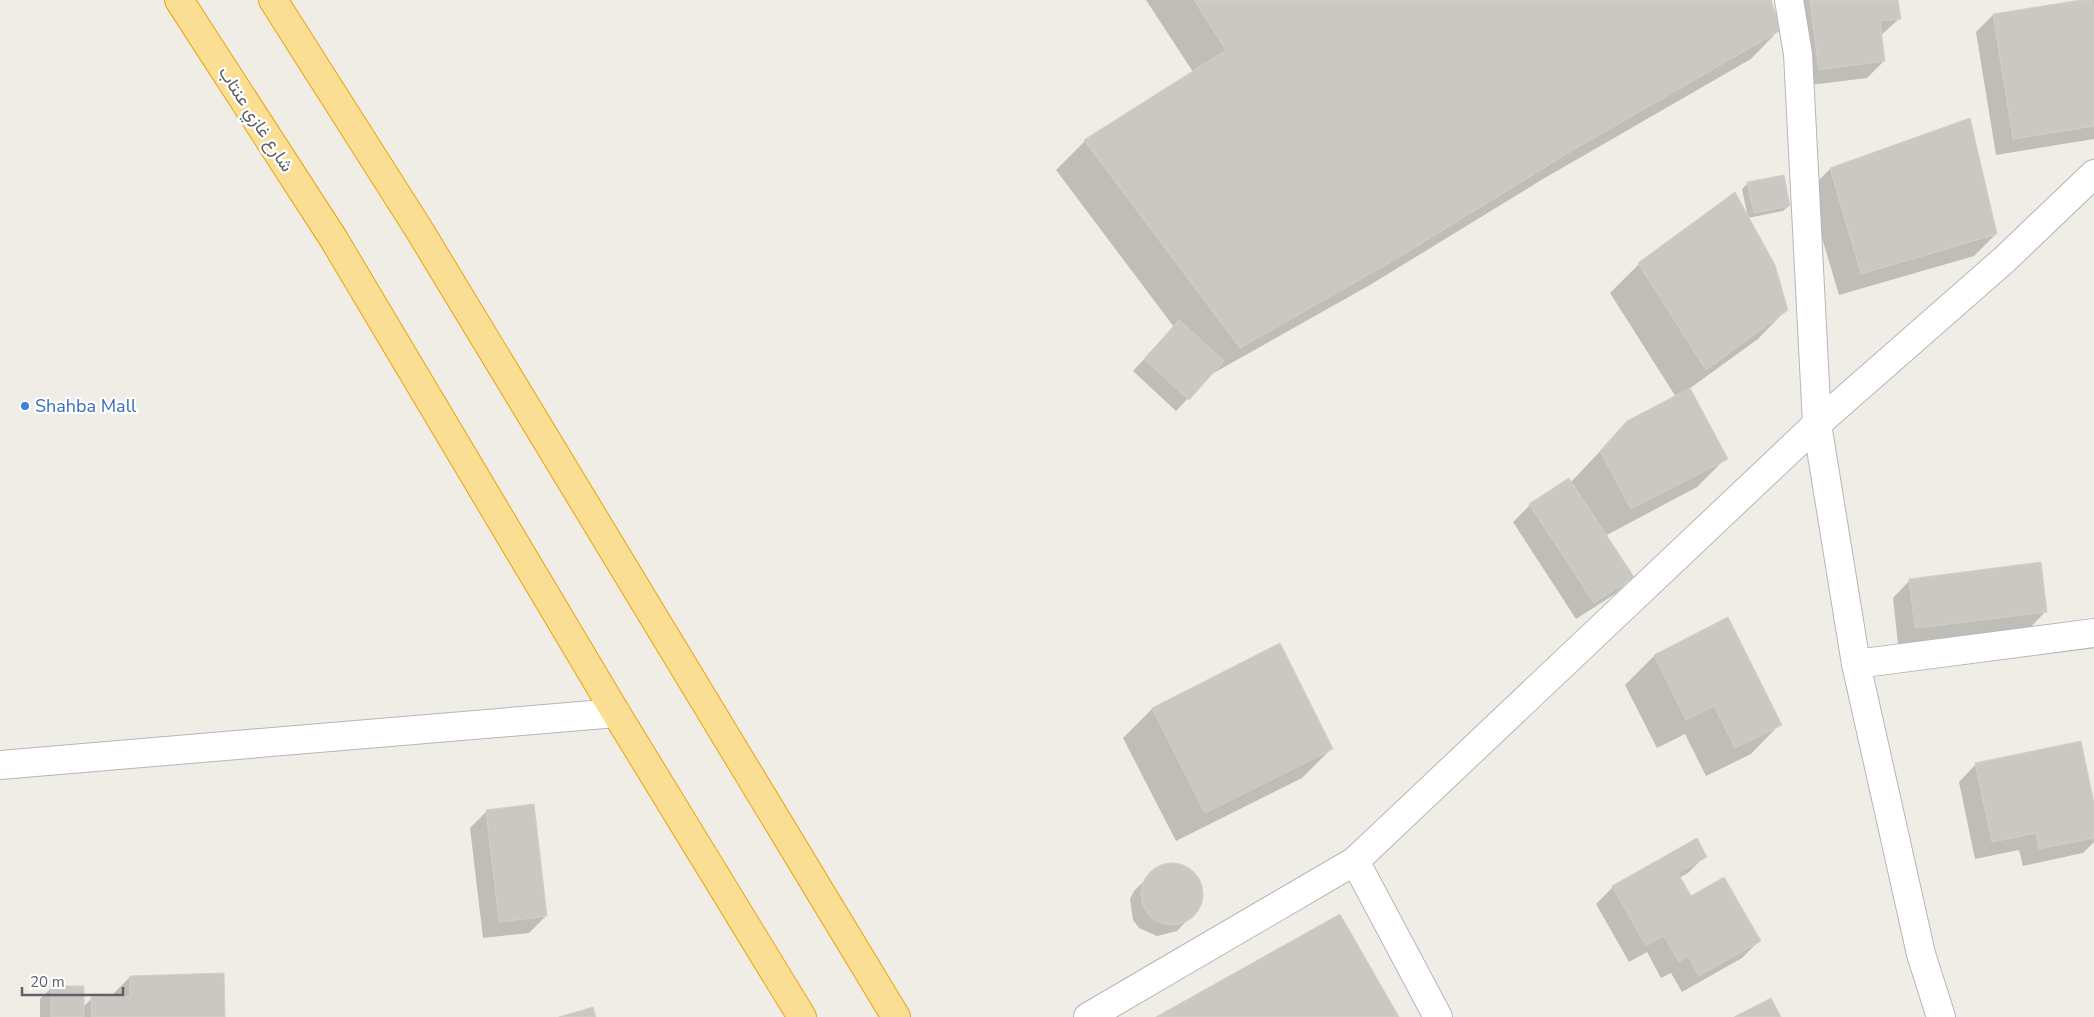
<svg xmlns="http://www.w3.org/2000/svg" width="2094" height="1017" font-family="'Nunito Sans',Vazirmatn,sans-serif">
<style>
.shadow{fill:#0003}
.building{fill:#cbc8c4;stroke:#d4cfc5}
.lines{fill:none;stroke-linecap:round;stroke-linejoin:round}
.street-casing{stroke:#b3b7ba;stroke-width:30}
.highway-casing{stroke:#eda309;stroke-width:30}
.street{stroke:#fff;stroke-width:28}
.highway{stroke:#f9de94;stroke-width:28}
.shop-dot{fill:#3f7fe0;stroke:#fff;stroke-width:2}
.labels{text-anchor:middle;stroke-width:4.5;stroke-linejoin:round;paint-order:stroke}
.street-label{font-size:18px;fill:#5e6266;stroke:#fff}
.shop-label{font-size:18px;fill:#366cbe;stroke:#fff;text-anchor:start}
</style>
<rect width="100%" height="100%" fill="#efede6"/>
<path class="shadow" d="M1146,0H1769L1780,29L1751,59L1543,179L1370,285L1210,375L1176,411L1133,371L1174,327L1056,170L1085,141L1193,72Z
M1791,0H1897L1899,19L1880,36L1884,61L1867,78L1802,86Z
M2081,0H2094V139L1996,155L1976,32L1993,15Z
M1830,169L1996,234L1974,256L1839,295L1808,191Z
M1748,183L1789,206L1783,211L1748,218L1742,189Z
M1639,264L1787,309L1758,339L1689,389L1726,458L1697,487L1605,536L1632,577L1615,594L1576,619L1513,522L1530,505L1568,480L1570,483L1628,422L1676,397L1610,293Z
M1910,580L2046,611L2029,629L1898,644L1893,598Z
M1728,619L1780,724L1751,754L1706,776L1685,734L1657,748L1625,685L1654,656Z
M1279,645L1331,749L1302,778L1176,841L1123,738L1152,709Z
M1976,764L2094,809V842L2083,853L2023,866L2019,850L1975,859L1959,782Z
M487,811L546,916L529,933L483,938L470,828Z
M1705,856L1688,873L1679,878L1690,898L1759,941L1742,958L1682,992L1671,973L1661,978L1647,952L1629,962L1596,904L1613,887Z
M1170,864L1180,865L1196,875L1202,893L1196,911L1177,931L1157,936L1139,928L1133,920L1130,899L1134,891L1147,878L1161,866Z
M130,977L224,1017H40V999L52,987L83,1007L92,998L113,997V994Z"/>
<path class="building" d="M1194,0H1771L1781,30L1573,150L1401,256L1240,348L1084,140L1226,50Z
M1810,0H1898L1901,19L1880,21L1885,61L1819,70Z
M2081,0H2092L2094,11V126L2013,139L1993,14Z
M1970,118L1997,234L1861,274L1830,168Z
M1784,175L1790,206L1754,213L1747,182Z
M1735,192L1775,265L1788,310L1706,370L1638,263Z
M1179,320L1224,361L1189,400L1144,359Z
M1690,388L1728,459L1631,509L1600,451L1627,421Z
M1569,478L1634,577L1594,603L1529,504Z
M2041,562L2047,612L1915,628L1909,579Z
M1728,617L1782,725L1735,748L1714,706L1686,720L1654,655Z
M1280,643L1333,749L1205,813L1152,708Z
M2081,741L2094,803V838L2039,849L2036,833L1992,842L1975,763Z
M534,804L547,916L499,922L486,810Z
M1697,838L1707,857L1678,873L1691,896L1724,877L1761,941L1699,976L1688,956L1679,962L1664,936L1646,946L1612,886Z
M1141 894a31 31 0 1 1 62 0a31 31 0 1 1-62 0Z
M1340,914L1399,1017H1156Z
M224,973L225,1017H92L91,997L130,996V976Z
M51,986H84V1017H51Z
M1771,998L1781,1017H1734Z
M593,1007L596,1017H559Z"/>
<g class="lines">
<defs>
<path id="street" d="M1789,0L1798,54L1817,424L1856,664L1921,954L1941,1017
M1856,664L2094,633
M0,765L616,713
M1355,861L1438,1017
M1088,1017L1355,861L1817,424L2004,260L2094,174"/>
<path id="highway" d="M179,0L333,238L616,713L802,1017
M273,0L418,228L896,1017"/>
</defs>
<use href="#street" class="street-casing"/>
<use href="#highway" class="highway-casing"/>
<use href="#street" class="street"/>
<use href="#highway" class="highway"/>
</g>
<circle class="shop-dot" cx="25" cy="406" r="5"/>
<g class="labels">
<g class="street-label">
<text transform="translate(256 119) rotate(57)" y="6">شارع غازي عنتاب</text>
</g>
<g class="shop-label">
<text x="35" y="412">Shahba Mall</text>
</g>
</g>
<path d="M22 987v8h101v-8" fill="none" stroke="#5e6266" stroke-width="2.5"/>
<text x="30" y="987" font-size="15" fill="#5e6266" stroke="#ffffff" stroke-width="4" paint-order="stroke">20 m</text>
</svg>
